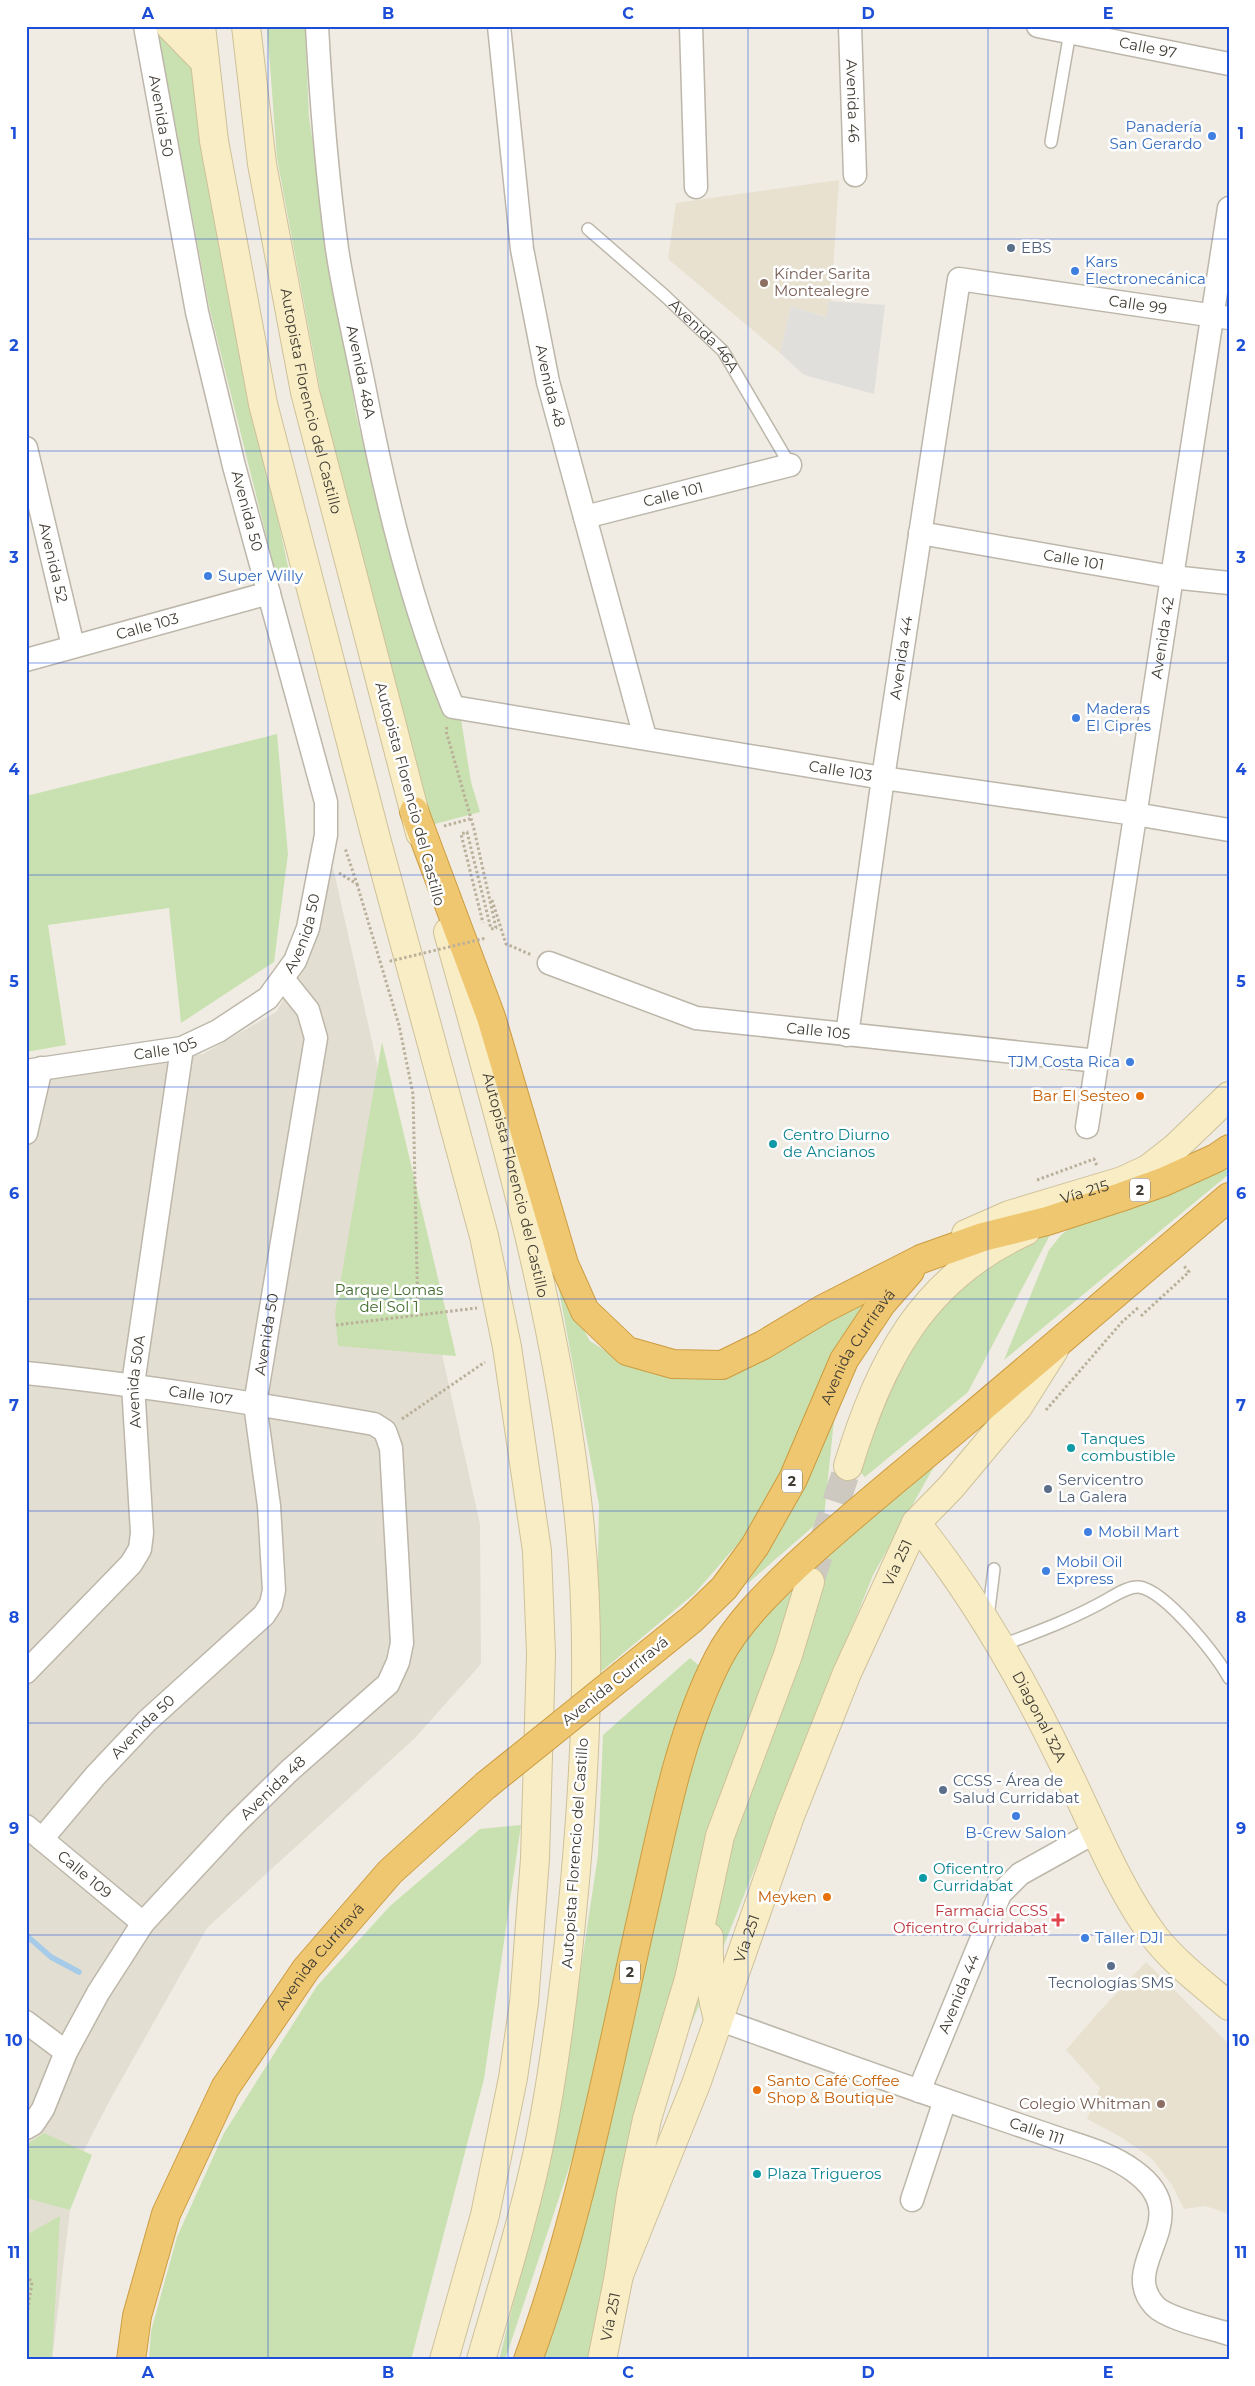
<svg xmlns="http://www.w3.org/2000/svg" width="1255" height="2386" font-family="Montserrat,sans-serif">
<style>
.residential{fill:#e3ded2}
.education{fill:#e8e1cf}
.green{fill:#c9e1b0}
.parking{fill:#e1dfdc}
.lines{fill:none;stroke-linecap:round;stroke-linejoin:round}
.stream{stroke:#a5cbe8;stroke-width:5.5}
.secondary-tunnel{stroke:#cdc9c1;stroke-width:28;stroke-dasharray:28 14;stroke-linecap:butt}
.lane-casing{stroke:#bdb7aa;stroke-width:14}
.street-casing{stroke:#bdb7aa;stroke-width:25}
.secondary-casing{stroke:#cec19a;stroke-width:30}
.highway-casing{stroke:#cc9c41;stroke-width:30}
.path{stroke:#bab09a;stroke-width:3;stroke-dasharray:2.5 2.5;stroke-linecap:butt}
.lane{stroke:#fff;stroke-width:11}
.street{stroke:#fff;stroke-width:22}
.secondary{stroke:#f8edc5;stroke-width:28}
.highway{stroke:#efc770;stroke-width:28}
.highway-bridge-casing{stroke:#cc9c41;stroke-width:30;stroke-linecap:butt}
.path-bridge{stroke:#bab09a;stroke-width:3;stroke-dasharray:2.5 2.5;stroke-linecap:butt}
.highway-bridge{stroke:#efc770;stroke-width:28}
.grid{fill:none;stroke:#1d4ed8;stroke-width:1;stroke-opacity:0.55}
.shop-dot{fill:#3f7fe0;stroke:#fff;stroke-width:2}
.service-dot{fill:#5c6f8a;stroke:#fff;stroke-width:2}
.education-dot{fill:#8d6e63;stroke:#fff;stroke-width:2}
.food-dot{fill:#e8710a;stroke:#fff;stroke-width:2}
.culture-dot{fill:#0f9aa8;stroke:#fff;stroke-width:2}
.health-dot{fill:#e0444e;stroke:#fff;stroke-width:2}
.labels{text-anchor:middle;stroke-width:5;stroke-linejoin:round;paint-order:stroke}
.shield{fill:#fff;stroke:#7a7671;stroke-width:1}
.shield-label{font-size:14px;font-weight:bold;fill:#413c34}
.street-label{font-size:15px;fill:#413c34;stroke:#fff}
.shop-label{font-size:15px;fill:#366cbe;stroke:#fff;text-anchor:start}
.service-label{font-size:15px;fill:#4e5e75;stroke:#fff;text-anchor:start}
.education-label{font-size:15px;fill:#785e54;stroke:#fff;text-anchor:start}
.food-label{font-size:15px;fill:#c56008;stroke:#fff;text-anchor:end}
.culture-label{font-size:15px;fill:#0d838f;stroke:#fff;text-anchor:start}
.park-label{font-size:15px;fill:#446c2e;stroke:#fff}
.health-label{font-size:15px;fill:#be3a42;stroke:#fff;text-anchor:end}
.neatline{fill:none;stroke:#1d4ed8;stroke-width:2}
.grid-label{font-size:16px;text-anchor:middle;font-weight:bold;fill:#1d4ed8}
</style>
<rect width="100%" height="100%" fill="#f0ece4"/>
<path class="residential" d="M333,867L480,1524L481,1664L415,1738L207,1928L111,2098L66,2185L59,2207L70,2210L52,2360H26V1081L203,1054L276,1012L307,961Z"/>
<path class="education" d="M839,180L830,318L791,306L780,353L668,259L676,203Z
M1146,1962L1229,2044V2214L1205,2206L1184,2209L1172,2185L1152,2159L1121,2137L1087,2119L1100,2088L1066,2050L1097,2014Z"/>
<path class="green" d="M157,26H193L231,301L290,576L277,579L209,306Z
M267,26H305L309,118L356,414L392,563L443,702L461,719L471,782L480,812L431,825L330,443L277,158Z
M277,734L288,854L274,962L181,1023L169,908L48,925L66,1045L26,1052V796Z
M382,1042L446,1312L456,1356L338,1346L335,1313Z
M1229,1162V1174L1004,1360L1049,1250L1061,1235L1080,1221Z
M1039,1231L1050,1235L968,1392L865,1477L854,1466L927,1307Z
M887,1280L796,1442L755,1524L695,1593L596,1676L599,1505L558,1285L590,1341L626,1364L672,1376L716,1379Z
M834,1420L824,1517L746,1585C780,1532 809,1478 834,1420Z
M944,1449L873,1575L714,1970L654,2111L590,2360H536L694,1742L721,1674L756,1621Z
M690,1658L702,1668L588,2111L505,2360H499L557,2128L598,1855L603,1735Z
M521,1825L484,2079L411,2360H149L151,2331L177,2237L224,2133L317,1986L390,1906L480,1829Z
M44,2133L92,2155L70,2210L26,2198V2145Z
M60,2216L52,2360H26V2235Z"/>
<path class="parking" d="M829,301L885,305L874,394L804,375L780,353L791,306L826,317Z"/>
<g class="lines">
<path class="stream" d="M26,1935L51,1957L79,1972"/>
<path class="secondary-tunnel" d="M810,1582L848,1466"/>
<defs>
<g id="lane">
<path d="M1051,142L1070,32"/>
<path id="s1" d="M588,229L664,295L723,351L790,465"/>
<path d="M988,1617L994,1569"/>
<path d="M1000,1646C1037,1632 1073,1619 1108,1599C1117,1594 1129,1586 1139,1587C1166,1591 1216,1655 1229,1678"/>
</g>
<g id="street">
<path id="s2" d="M317,26C321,101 327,175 337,249C344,295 355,341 364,386C385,496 411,604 453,707L883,778L1135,814L1229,830"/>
<path id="s3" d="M499,26L522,249L548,382L645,737"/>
<path d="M691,26L696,187"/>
<path id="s4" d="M850,26L855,175"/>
<path id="s5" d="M1038,26L1229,64"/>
<path id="s6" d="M26,448L73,646"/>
<path id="s7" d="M585,517L790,465"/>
<path id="s8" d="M920,533L1172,577L1229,583"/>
<path id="s9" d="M26,660L269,593"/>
<path id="s10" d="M549,963L696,1018L1098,1061"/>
<path id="s11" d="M847,1035L883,778L959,279L1229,318"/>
<path id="s12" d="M26,1071L182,1048L218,1031L268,998L295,961L308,928L326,835V802L234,466L197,312L145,26"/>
<path id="s13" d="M1087,1127L1229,208"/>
<path d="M26,1133L41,1068"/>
<path id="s14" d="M26,1373C143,1385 258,1404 374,1424L385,1431L391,1448L402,1643L398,1662L388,1684L289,1771L235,1824L143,1923L98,1993L66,2052L43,2109L33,2124L26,2128"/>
<path id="s15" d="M26,1672L131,1564L140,1549L142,1533L133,1384L182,1048"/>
<path id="s16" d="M26,1826L143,1923"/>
<path id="s17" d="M42,1839L96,1775L147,1721L264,1615L271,1604L274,1590L269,1506L255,1404L316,1038L308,1010L284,980"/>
<path id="s18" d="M718,2019C804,2050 889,2081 975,2110C1002,2119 1030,2129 1057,2138C1084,2147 1111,2154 1134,2171C1201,2219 1115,2264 1155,2306C1167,2319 1211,2328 1229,2334"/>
<path d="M26,2022L66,2052"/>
<path id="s19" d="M919,2091L1000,1894L1020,1874L1097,1831"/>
<path d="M912,2200L945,2100"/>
</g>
<g id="secondary">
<path d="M170,26L205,62"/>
<path d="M201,26L214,141L263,404L377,842L484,1236L507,1347L537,1551L541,1654L535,1859L524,2003L513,2078L485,2215L444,2360"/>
<path id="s20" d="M246,26L262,164L305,392L420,833"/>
<path id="s21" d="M448,932C501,1122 557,1312 578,1509C592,1632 586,1757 575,1881C567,1968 557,2055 540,2141C525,2215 502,2287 481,2360"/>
<path id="s22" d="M966,1234L1009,1215L1122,1181L1148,1169L1175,1148L1229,1096"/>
<path d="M848,1466C880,1362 921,1279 1026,1231"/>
<path id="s23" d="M916,1523C975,1596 1023,1680 1064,1765C1091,1819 1118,1889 1154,1936C1175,1963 1203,1984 1229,2006"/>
<path d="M709,1937C708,1966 710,1992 718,2019"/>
<path id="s24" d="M619,2275L696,2084L790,1816L847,1673L916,1523L951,1487L1018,1407L1054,1350"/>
<path id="s25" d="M602,2360L619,2275L631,2195L647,2119L689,1979L720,1836L788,1655L810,1582"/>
</g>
<g id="highway">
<path d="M414,811L491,1017L564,1264L585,1311L627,1351L673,1364L722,1365L763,1345L823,1309L921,1259L983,1237L1047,1221L1121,1197L1163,1182L1216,1158L1229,1149"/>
<path id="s26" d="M624,1674L692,1619L724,1588L755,1546L793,1479L844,1360L882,1303L910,1271"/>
<path id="s27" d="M131,2360L137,2316L166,2214L225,2088L306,1969L390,1872L485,1786"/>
<path d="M528,2360C581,2215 609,2062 643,1912C663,1826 678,1738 718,1659C736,1624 767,1594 795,1567C840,1525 888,1486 936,1446C1034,1364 1131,1280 1229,1197"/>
</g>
</defs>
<use href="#lane" class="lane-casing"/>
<use href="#street" class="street-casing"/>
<use href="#secondary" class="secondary-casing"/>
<use href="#highway" class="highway-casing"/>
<path class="path" d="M447,727L446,731L474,829L496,928L491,929L467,832L461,834L483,923
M444,826L470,819
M339,873L357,884L345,848
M357,884L399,1025L413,1094L418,1316
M492,900L506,944L532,955
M1037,1180L1094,1159L1097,1166
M1141,1316L1189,1272L1184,1266
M336,1325L477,1308
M1046,1410L1122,1322L1139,1307
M402,1419L485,1362
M26,2275L32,2282L26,2321"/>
<use href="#lane" class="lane"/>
<use href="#street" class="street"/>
<use href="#secondary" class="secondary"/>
<use href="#highway" class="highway"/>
<defs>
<path id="highway-bridge" d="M485,1786L624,1674"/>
</defs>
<use href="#highway-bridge" class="highway-bridge-casing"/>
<path class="path-bridge" d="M390,960L391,961L486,938"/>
<use href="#highway-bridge" class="highway-bridge"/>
</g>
<path class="grid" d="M268,26V2360M508,26V2360M748,26V2360M988,26V2360M26,239H1229M26,451H1229M26,663H1229M26,875H1229M26,1087H1229M26,1299H1229M26,1511H1229M26,1723H1229M26,1935H1229M26,2147H1229"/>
<g class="shop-dot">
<circle cx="1212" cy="136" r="5"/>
<circle cx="1075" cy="271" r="5"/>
<circle cx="208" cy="576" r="5"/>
<circle cx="1076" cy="718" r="5"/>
<circle cx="1130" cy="1062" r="5"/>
<circle cx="1088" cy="1532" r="5"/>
<circle cx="1046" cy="1571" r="5"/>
<circle cx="1016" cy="1816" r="5"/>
<circle cx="1085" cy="1938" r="5"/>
</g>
<g class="service-dot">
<circle cx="1011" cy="248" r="5"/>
<circle cx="1048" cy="1489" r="5"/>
<circle cx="943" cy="1790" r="5"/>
<circle cx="1111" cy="1966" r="5"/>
</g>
<g class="education-dot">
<circle cx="764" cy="283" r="5"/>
<circle cx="1161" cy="2104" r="5"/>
</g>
<g class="food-dot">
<circle cx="1140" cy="1096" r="5"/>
<circle cx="827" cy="1897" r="5"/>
<circle cx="757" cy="2090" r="5"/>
</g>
<g class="culture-dot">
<circle cx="773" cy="1144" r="5"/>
<circle cx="1071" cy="1448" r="5"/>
<circle cx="923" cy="1878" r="5"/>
<circle cx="757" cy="2174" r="5"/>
</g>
<path class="health-dot" d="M1055.5 1912.5h5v5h5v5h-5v5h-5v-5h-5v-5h5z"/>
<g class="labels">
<g class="shield">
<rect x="1130" y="1178.5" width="20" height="23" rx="4"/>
<rect x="782" y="1469.5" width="20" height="23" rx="4"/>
<rect x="620" y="1960.5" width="20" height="23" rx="4"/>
</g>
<g class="shield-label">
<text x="1140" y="1195">2</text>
<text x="792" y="1486">2</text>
<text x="630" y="1977">2</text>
</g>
<g class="street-label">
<text dy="5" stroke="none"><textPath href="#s5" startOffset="112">Calle 97</textPath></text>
<text dy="5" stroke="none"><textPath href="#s4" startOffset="75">Avenida 46</textPath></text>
<text transform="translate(161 116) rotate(80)" y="5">Avenida 50</text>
<text dy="5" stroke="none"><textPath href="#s11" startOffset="945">Calle 99</textPath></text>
<text dy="5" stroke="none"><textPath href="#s1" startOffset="158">Avenida 46A</textPath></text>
<text dy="5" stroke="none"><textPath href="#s2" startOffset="349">Avenida 48A</textPath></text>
<text dy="5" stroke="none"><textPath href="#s3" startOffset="364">Avenida 48</textPath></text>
<text dy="5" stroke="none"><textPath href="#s20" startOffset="381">Autopista Florencio del Castillo</textPath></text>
<text dy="5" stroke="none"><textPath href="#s7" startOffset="91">Calle 101</textPath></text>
<text transform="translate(247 511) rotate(75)" y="5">Avenida 50</text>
<text dy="5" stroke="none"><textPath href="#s8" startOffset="156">Calle 101</textPath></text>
<text dy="5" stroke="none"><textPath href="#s6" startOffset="118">Avenida 52</textPath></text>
<text dy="5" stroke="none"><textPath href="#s9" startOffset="126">Calle 103</textPath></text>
<text dy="5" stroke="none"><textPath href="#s13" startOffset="495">Avenida 42</textPath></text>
<text dy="5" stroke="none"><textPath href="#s11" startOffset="381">Avenida 44</textPath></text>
<text dy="5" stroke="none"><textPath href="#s2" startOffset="1090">Calle 103</textPath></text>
<text transform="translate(410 794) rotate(75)" y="5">Autopista Florencio del Castillo</text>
<text dy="5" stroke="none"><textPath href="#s12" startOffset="332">Avenida 50</textPath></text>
<text dy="5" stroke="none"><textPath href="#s10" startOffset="280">Calle 105</textPath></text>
<text dy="5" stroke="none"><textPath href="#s12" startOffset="141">Calle 105</textPath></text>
<text dy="5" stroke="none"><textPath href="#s21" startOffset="262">Autopista Florencio del Castillo</textPath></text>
<text dy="5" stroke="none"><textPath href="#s22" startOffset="126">Vía 215</textPath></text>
<text dy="5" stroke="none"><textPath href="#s17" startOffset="601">Avenida 50</textPath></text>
<text dy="5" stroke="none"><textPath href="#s26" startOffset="409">Avenida Curriravá</textPath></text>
<text dy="5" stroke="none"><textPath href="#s15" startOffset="336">Avenida 50A</textPath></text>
<text dy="5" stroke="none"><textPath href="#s14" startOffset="176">Calle 107</textPath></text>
<text dy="5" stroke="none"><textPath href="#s24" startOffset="765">Vía 251</textPath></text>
<text transform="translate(615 1681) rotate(-39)" y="5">Avenida Curriravá</text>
<text dy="5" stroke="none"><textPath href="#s23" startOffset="230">Diagonal 32A</textPath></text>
<text dy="5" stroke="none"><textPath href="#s17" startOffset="151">Avenida 50</textPath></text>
<text transform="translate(273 1788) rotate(-44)" y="5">Avenida 48</text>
<text transform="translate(575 1853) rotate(-86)" y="5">Autopista Florencio del Castillo</text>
<text dy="5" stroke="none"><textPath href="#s16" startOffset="76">Calle 109</textPath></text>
<text dy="5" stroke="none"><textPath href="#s24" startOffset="360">Vía 251</textPath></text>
<text dy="5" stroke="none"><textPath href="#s27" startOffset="452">Avenida Curriravá</textPath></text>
<text dy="5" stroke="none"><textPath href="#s19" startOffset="105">Avenida 44</textPath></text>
<text dy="5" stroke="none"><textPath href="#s18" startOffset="338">Calle 111</textPath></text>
<text dy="5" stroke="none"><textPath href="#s25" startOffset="44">Vía 251</textPath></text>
</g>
<g class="shop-label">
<text x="1202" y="132" text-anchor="end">Panadería<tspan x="1202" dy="17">San Gerardo</tspan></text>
<text x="1085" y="267">Kars<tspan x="1085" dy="17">Electronecánica</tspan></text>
<text x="218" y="581">Super Willy</text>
<text x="1086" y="714">Maderas<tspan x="1086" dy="17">El Cipres</tspan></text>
<text x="1120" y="1067" text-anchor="end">TJM Costa Rica</text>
<text x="1098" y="1537">Mobil Mart</text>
<text x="1056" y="1567">Mobil Oil<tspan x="1056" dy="17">Express</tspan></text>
<text x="1016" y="1838" text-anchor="middle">B-Crew Salon</text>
<text x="1095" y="1943">Taller DJI</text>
</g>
<g class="service-label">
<text x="1021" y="253">EBS</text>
<text x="1058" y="1485">Servicentro<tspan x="1058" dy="17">La Galera</tspan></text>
<text x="953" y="1786">CCSS - Área de<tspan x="953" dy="17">Salud Curridabat</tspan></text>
<text x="1111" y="1988" text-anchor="middle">Tecnologías SMS</text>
</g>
<g class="education-label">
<text x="774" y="279">Kínder Sarita<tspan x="774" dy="17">Montealegre</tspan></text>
<text x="1151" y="2109" text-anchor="end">Colegio Whitman</text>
</g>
<g class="food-label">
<text x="1130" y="1101">Bar El Sesteo</text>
<text x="817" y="1902">Meyken</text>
<text x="767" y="2086" text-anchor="start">Santo Café Coffee<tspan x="767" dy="17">Shop &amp; Boutique</tspan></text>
</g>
<g class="culture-label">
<text x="783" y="1140">Centro Diurno<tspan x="783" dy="17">de Ancianos</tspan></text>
<text x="1081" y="1444">Tanques<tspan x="1081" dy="17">combustible</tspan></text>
<text x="933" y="1874">Oficentro<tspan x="933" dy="17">Curridabat</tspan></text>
<text x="767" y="2179">Plaza Trigueros</text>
</g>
<g class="park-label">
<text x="389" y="1295">Parque Lomas<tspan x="389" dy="17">del Sol 1</tspan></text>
</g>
<g class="health-label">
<text x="1048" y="1916">Farmacia CCSS<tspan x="1048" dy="17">Oficentro Curridabat</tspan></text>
</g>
</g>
<rect width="1255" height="2386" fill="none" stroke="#ffffff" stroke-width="55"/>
<rect x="28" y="28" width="1200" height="2330" class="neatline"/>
<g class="grid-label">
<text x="148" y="19">A</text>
<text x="388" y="19">B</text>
<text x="628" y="19">C</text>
<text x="868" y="19">D</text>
<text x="1108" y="19">E</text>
<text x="14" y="139">1</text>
<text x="1241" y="139">1</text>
<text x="14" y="351">2</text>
<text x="1241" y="351">2</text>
<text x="14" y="563">3</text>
<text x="1241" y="563">3</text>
<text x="14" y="775">4</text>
<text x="1241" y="775">4</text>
<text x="14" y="987">5</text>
<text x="1241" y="987">5</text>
<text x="14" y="1199">6</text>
<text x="1241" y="1199">6</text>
<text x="14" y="1411">7</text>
<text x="1241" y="1411">7</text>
<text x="14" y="1623">8</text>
<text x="1241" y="1623">8</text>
<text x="14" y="1834">9</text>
<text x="1241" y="1834">9</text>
<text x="14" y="2046">10</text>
<text x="1241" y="2046">10</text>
<text x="14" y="2258">11</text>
<text x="1241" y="2258">11</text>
<text x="148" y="2378">A</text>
<text x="388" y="2378">B</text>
<text x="628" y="2378">C</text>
<text x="868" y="2378">D</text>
<text x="1108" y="2378">E</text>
</g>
</svg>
